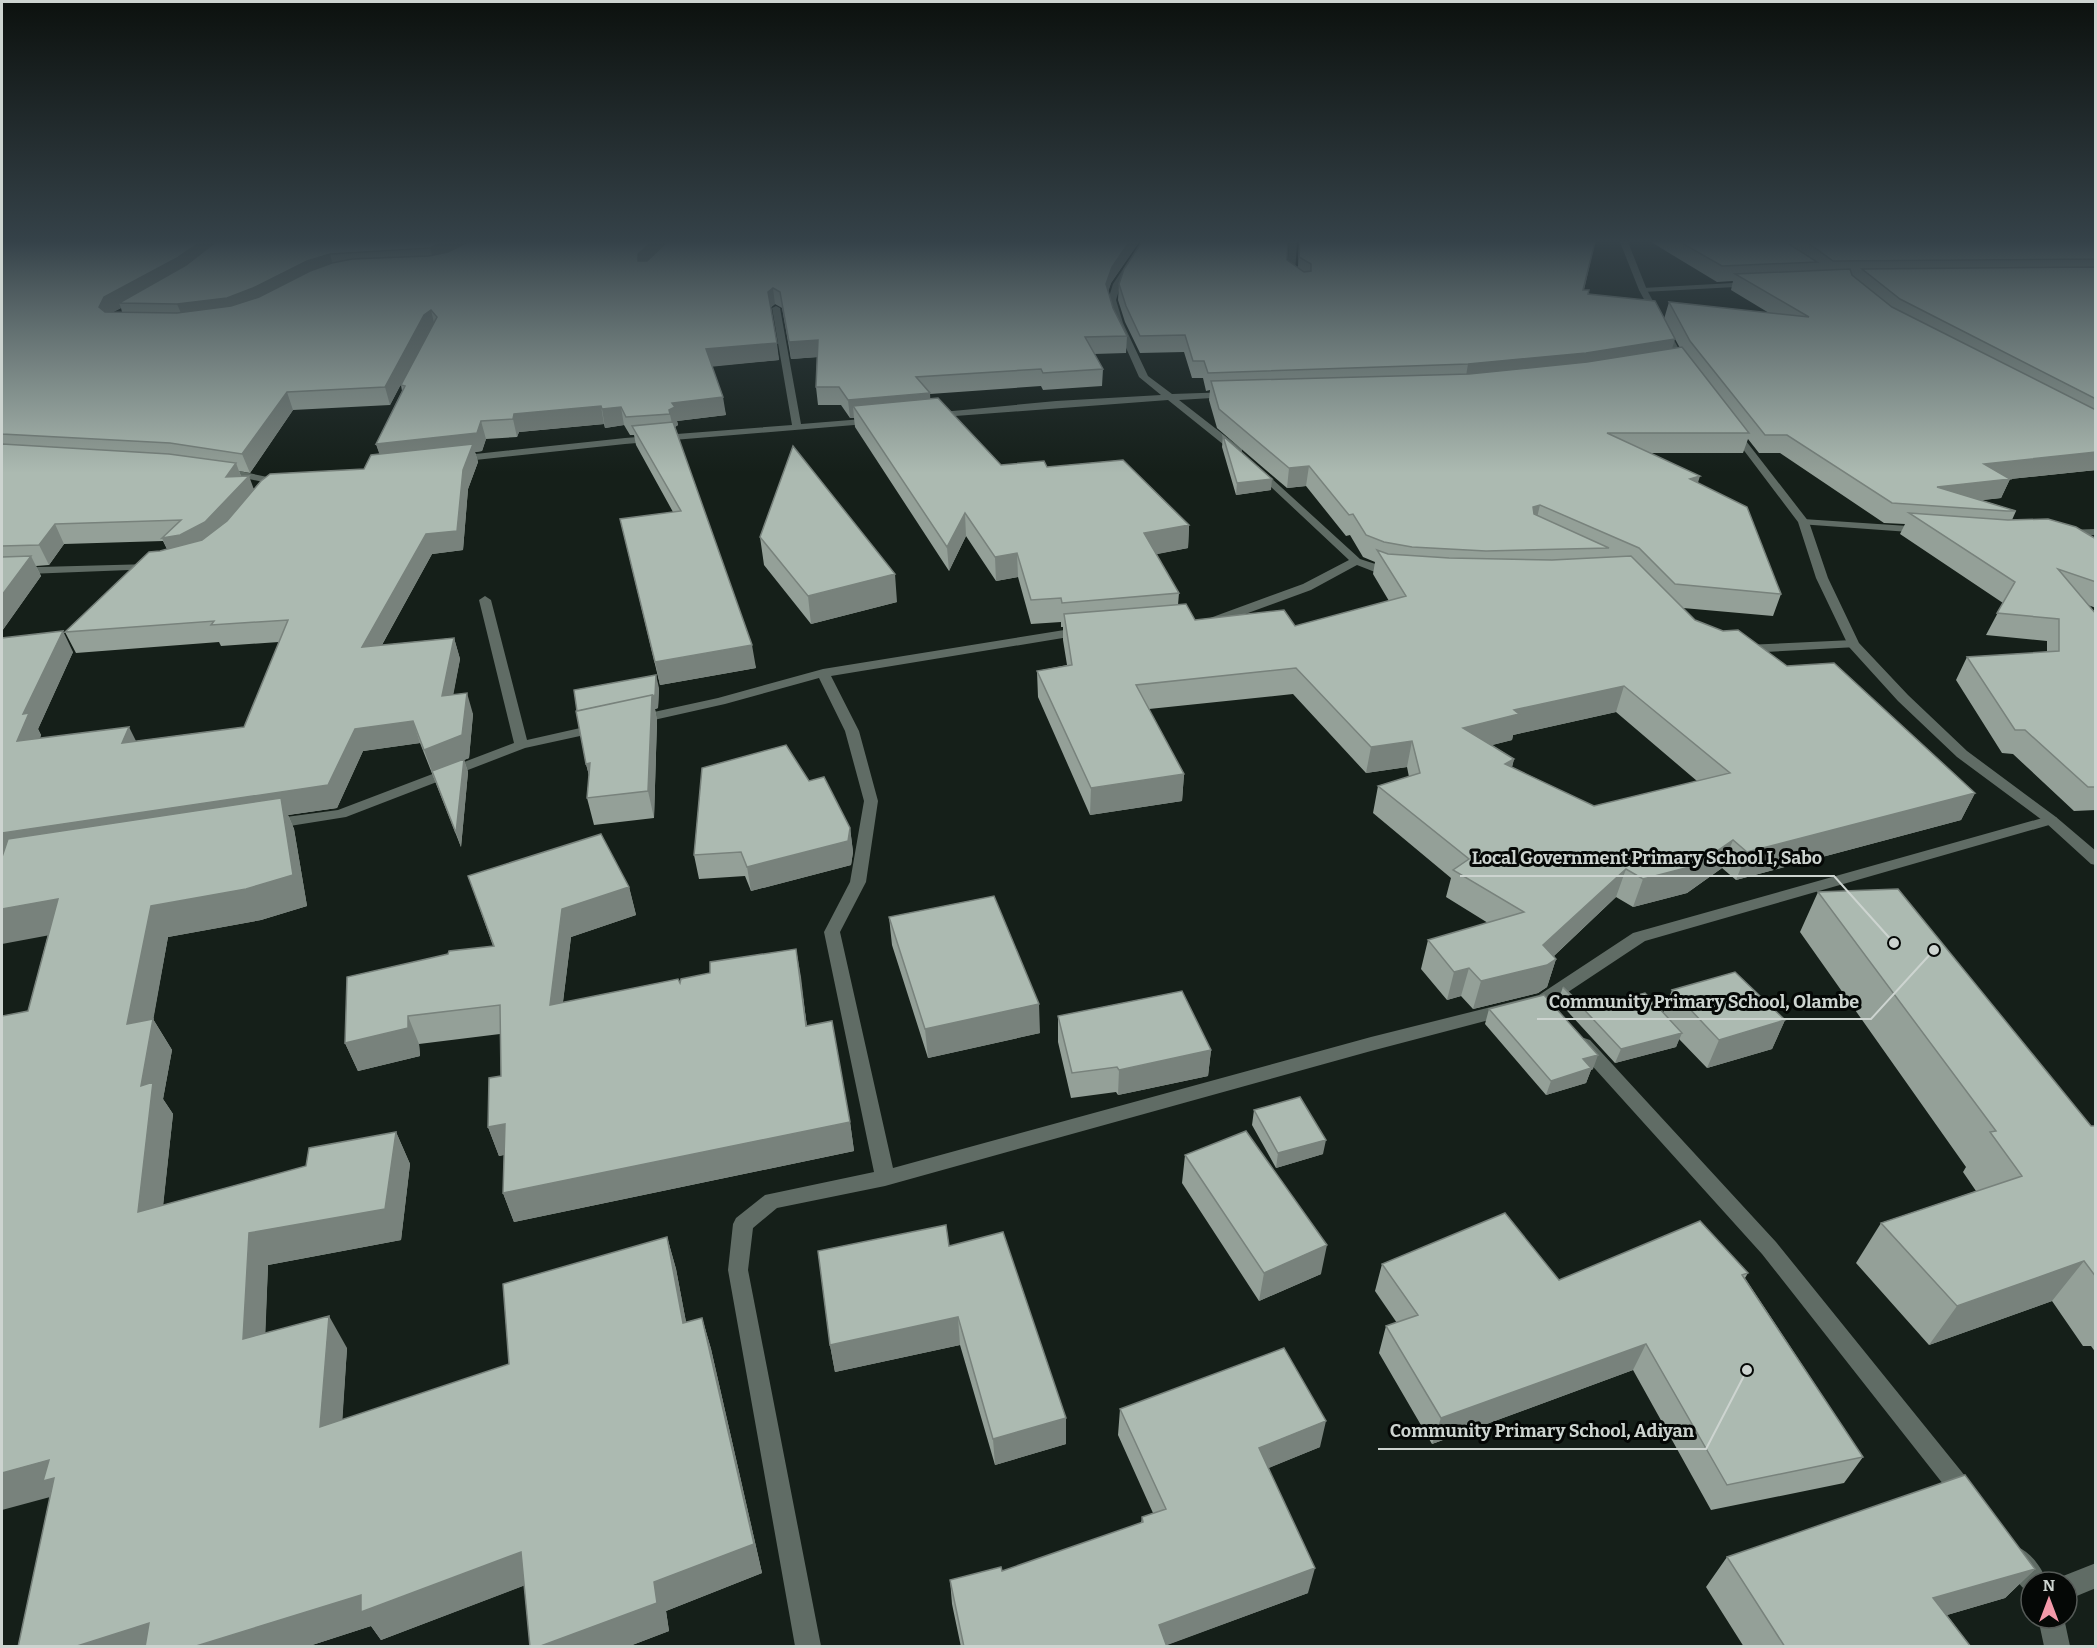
<svg xmlns="http://www.w3.org/2000/svg" width="2097" height="1648" font-family="Bitter,serif">
<style>
.lines{fill:none;stroke-linecap:round;stroke-linejoin:round}
.street{fill:#606c65;fill-rule:evenodd}
.secondary{fill:#606c65;fill-rule:evenodd}
.wall{fill:#94a098;fill-rule:evenodd}
.shaded-wall{fill:#78827c}
.building{fill:#acbab1;stroke:#78827c;stroke-width:1.5;fill-rule:evenodd}
.leader{fill:none;stroke:#cdd4d0;stroke-width:2}
.callout-dot{fill:#cdd4d0;stroke:#050806;stroke-width:2}
.callout-label{font-size:18px;text-anchor:middle;font-weight:bold;fill:#cdd4d0;stroke:#050806;stroke-width:6;stroke-linejoin:round;paint-order:stroke}
</style>
<rect width="100%" height="100%" fill="#151f19"/>
<g class="lines">
<path class="street" d="M1141,242H1149L1121,284L1116,300L1123,323L1148,376L1172,394L1231,392L1233,394L1228,397L1179,400L1242,449V453H1234L1168,400L929,418L927,416L932,413L1056,401L1161,395L1139,377L1115,323L1108,300L1113,284Z
M1289,242H1297L1295,273L1303,278V282H1297L1287,274Z
M1751,282H1754V286L1643,292L1639,290L1643,288Z
M776,306L780,308L801,424L875,418L878,419V423L625,444L457,462L452,459L457,456L625,438L792,425L772,308Z
M1258,466L1360,559L1397,571V575L1380,574L1357,565L1311,590L1218,624H1210L1208,621L1210,618L1303,584L1349,560L1254,471V467Z
M220,467L282,480L287,483L282,486L216,472V468Z
M1803,519L1923,527L1929,530L1923,533L1799,524V520Z
M2096,529V535L2063,536L2057,533L2063,530Z
M151,564L155,565V569L2,575V568Z
M485,596L491,600L527,740L598,724L605,728L603,731L525,748L346,817L271,829L266,827L264,824L266,821L271,819L338,810L514,743L479,600Z
M1083,627L1089,631L1087,634L831,676L859,731L878,801L866,882L840,932L893,1168L1371,1037L1539,995L1633,933L2046,817H2056L2058,820L2056,823L1645,941L1550,1004L1371,1051L885,1186L777,1208L753,1228L748,1270L821,1646H795L728,1270L733,1224L736,1218L765,1195L874,1172L824,932L850,882L864,801L845,731L819,678L725,704L636,724L629,720L631,717L718,698L823,669Z
M1853,640L1859,644L1857,647L1745,653L1739,649L1745,645Z
M1584,1038L1590,1040L1776,1242L1974,1487L1978,1495L1974,1503L1966,1507L1958,1503L1762,1254L1578,1050L1575,1045L1578,1040Z
M2017,1547C2031,1552 2042,1568 2047,1582H2031V1593C2019,1588 2009,1570 2005,1559L2008,1550Z
M2096,1563V1588L2067,1600V1582H2057L2058,1578Z
M2038,1618H2064L2070,1646H2044Z"/>
<path class="secondary" d="M1620,242H1628L1647,290L1688,366L1687,368L1680,366L1639,290Z
M1730,428H1736L1809,522L1828,578L1859,643L1908,695L1967,751L2056,817L2096,851V865L2091,864L2046,823L1957,757L1898,701L1849,647L1816,578L1798,522L1730,432Z"/>
</g>
<path class="wall" d="M2,242H1139L1111,283L1108,291L1113,308L1127,336L1126,353L1094,354L1103,369L1102,386L1043,390L1041,386L930,394V399L1001,465L1047,467L1189,525L1188,548L1156,554L1179,593L1178,605L1195,620L1295,626L1389,601L1373,574L1375,562L1363,557L1350,535L1346,536L1306,486L1287,488L1217,428L1209,400L1210,390L1206,391L1203,378H1192L1184,352L1140,353L1125,322L1118,300L1119,284L1287,260L1298,267L1299,242H1595L1584,290L1672,349L1680,348L1664,319L1669,302L1769,313L1731,290L1733,281L1717,282L1651,242H2096V470L2010,479L2001,498L1981,500L2016,511L2012,520L2096,539V608L2088,605L2096,614V810L2074,811L2013,754L2002,753L1956,680L1967,657L2047,652V641L1986,635L2003,603L1900,534L1905,524L1884,523L1780,453H1759L1748,439L1743,453H1651L1698,483L1781,594L1773,616L1683,608L1695,620L1787,666L1975,793L1961,820L1736,880L1722,868L1687,893L1633,907L1616,897L1554,956L1556,959L1547,987L1538,993L1473,1009L1461,996L1447,1000L1421,969L1428,940L1488,923L1446,897L1451,878L1373,813L1378,786L1409,777L1407,767L1366,773L1293,694L1149,709L1184,774L1182,801L1090,815L1038,697L1037,671L1067,665L1063,640V627H1061V622L1031,624L1018,577L996,581L966,536L949,571L855,427L854,418H850L841,405H818L816,387L817,357L791,359L782,308L775,304L770,308L779,360L712,366L726,415L677,421L678,425L675,427L756,668L660,685L620,519L673,512L636,445L634,435H630L624,425L605,428L604,424L519,432L517,437L486,439L482,451L475,452L478,462L468,489L463,550L432,554L382,645L454,638L460,659L453,694L473,714L469,758L464,760L468,772L461,847L420,743L363,751L337,808L288,815L294,829L307,906L261,920L168,937L153,1019L172,1050L163,1099L173,1114L163,1205L306,1166L396,1132L410,1164L401,1240L268,1265L265,1333L347,1348L342,1420L509,1364L667,1237L676,1269L686,1322L702,1318L711,1349L762,1573L666,1611L669,1631L627,1647H530L525,1585L381,1640L371,1626L306,1647H18L50,1497L28,1011L48,935L2,638L73,652L38,729L41,735L40,738L136,741L244,727L279,642L221,646L219,642L76,653L65,632L160,551L167,549L163,541L64,544L49,565L36,566L41,576L2,631ZM121,308L122,312H113ZM429,331L401,385L402,391L376,444L380,454L364,469L254,489L241,476L239,471L250,473L293,410L390,405ZM1616,712L1697,781L1594,806L1512,767L1514,759L1492,745L1512,740L1513,735Z
M1223,436L1271,490L1236,495L1222,447Z
M760,537L897,602L811,624L764,565Z
M659,688L658,708L655,709L657,721L654,818L594,825L587,798L589,775L586,764Z
M809,781L850,828L853,852L851,865L751,891L745,876L699,879L694,855Z
M468,876L629,887L636,915L571,937L563,1002L680,983L710,973L796,949L807,1026L850,1122L854,1151L514,1222L503,1193L504,1155L499,1156L488,1127L501,1076L500,1034L419,1044L420,1056L358,1071L345,1043L493,946Z
M1818,892L2091,1126H2096V1353L2091,1346H2083L2052,1301L1929,1345L1856,1263L1881,1223L1976,1191L1963,1172L1966,1167L1800,932Z
M889,917L1040,1033L928,1058L892,945Z
M1563,987L1586,1009L1663,1013L1672,990L1785,1020L1772,1049L1707,1068L1679,1039L1676,1047L1615,1063L1558,1001Z
M1489,1009L1593,1069L1591,1070L1586,1083L1546,1095L1485,1024Z
M1058,1016L1211,1050L1208,1076L1118,1095L1116,1092L1071,1098L1058,1042Z
M1254,1110L1323,1154L1276,1168L1252,1125Z
M1185,1155L1321,1274L1259,1301L1182,1183Z
M949,1246L1066,1418V1444L995,1465L960,1345L835,1372L830,1345Z
M1382,1264L1559,1280L1748,1273L1745,1278L1863,1457L1844,1483L1711,1510L1633,1370L1432,1444L1379,1353L1386,1326L1397,1323L1375,1291Z
M1120,1409L1320,1447L1268,1468L1308,1593L1166,1645L1167,1647H961L952,1604L950,1580L1002,1571L1141,1523L1142,1517L1153,1513L1118,1435Z
M1727,1557L2035,1569L2005,1598L1947,1615L1971,1647H1744L1706,1587Z"/>
<path class="shaded-wall" d="M200,242H227L119,303L121,308L111,313L106,324L99,307L104,297Z
M442,242H478L434,263L430,248Z
M651,242H670L640,269L638,261V254Z
M1129,242H1139L1111,283L1106,299V284L1112,267Z
M330,254L334,269L259,304L184,320L177,304Z
M773,288L775,304L770,308L768,292Z
M431,310L435,327L429,331L390,405L385,387L424,315Z
M1675,339L1670,356L1465,382L1468,364Z
M818,340L819,357L791,359L789,342Z
M777,343L779,360L709,367L706,349Z
M287,392L293,410L250,473L242,454Z
M930,393L931,411L853,406L854,418H850L848,400Z
M723,397L726,415L677,421L678,425L673,428L669,410L672,403Z
M601,406L604,424L519,432L517,437L513,419L514,414Z
M621,407L624,425L605,428L602,409Z
M481,421L486,439L482,451L475,452L478,462L468,489L463,550L432,554L369,668L362,647L382,462L376,444Z
M2096,452V470L2010,479L2001,498L1932,506L1937,487L1984,464Z
M236,463L243,482L249,476L256,495L213,542L171,558L162,538L226,477Z
M1309,466L1306,486L1287,488L1289,468Z
M1700,476L1694,496L1690,479Z
M1272,479L1271,490L1236,495L1237,483Z
M1540,505L1535,526L1533,507Z
M965,513L966,536L949,571L947,547Z
M55,524L64,544L49,565L39,545Z
M1189,525L1188,548L1143,557L1144,533Z
M1017,553L1018,577L996,581L995,557Z
M31,556L41,576L2,631V595Z
M895,574L897,602L811,624L808,596Z
M63,631L73,652L38,729L41,735L30,763L17,741L23,714Z
M454,638L460,659L449,718L442,696Z
M752,645L756,668L660,685L655,662Z
M656,675L659,688L658,708L655,709L657,721L654,818L648,791L581,726Z
M1624,686L1616,712L1513,735L1512,740L1457,754L1463,728L1514,710Z
M467,693L473,714L469,758L464,760L468,772L461,847L456,833L464,760L432,772L424,750Z
M413,721L420,743L363,751L337,808L288,815L294,829L307,906L261,920L168,937L147,1055L153,1019L172,1050L163,1099L173,1114L159,1244L138,1212L141,1086L127,1024L151,906L2,858V833L355,729Z
M129,727L140,749L122,743Z
M1412,741L1407,767L1366,773L1371,747Z
M1514,759L1507,786L1505,764Z
M590,763L593,791L586,764Z
M1184,774L1182,801L1090,815L1091,788Z
M1975,793L1961,820L1736,880L1747,852Z
M850,828L853,852L851,865L751,891L747,867Z
M1733,840L1722,868L1687,893L1633,907L1643,879Z
M1626,869L1616,897L1544,965L1556,959L1547,987L1538,993L1473,1009L1481,981L1543,945Z
M629,887L636,915L571,937L559,1033L550,1005L562,909Z
M58,899L77,930L2,944V909Z
M796,949L801,977L810,1054L806,1026Z
M1469,968L1461,996L1447,1000L1454,972Z
M1039,1004L1040,1033L928,1058L925,1029Z
M408,1016L419,1044L420,1056L358,1071L345,1043Z
M1785,1020L1772,1049L1707,1068L1719,1040Z
M1682,1033L1676,1047L1615,1063L1621,1049Z
M1211,1050L1208,1076L1118,1095L1119,1070Z
M1598,1055L1593,1069L1591,1070L1586,1083L1546,1095L1551,1081L1583,1059Z
M850,1122L854,1151L514,1222L503,1193Z
M505,1124L515,1152L499,1156L488,1127Z
M396,1132L410,1164L401,1240L268,1265L264,1370L243,1339L249,1233Z
M1326,1140L1323,1154L1276,1168L1278,1153Z
M667,1237L676,1269L692,1354L683,1323Z
M1327,1245L1321,1274L1259,1301L1264,1273Z
M2084,1261L2052,1301L1929,1345L1957,1306Z
M329,1316L347,1348L340,1458L320,1427Z
M958,1317L960,1345L835,1372L830,1345Z
M702,1318L711,1349L762,1573L666,1611L669,1631L627,1647H538L654,1582Z
M1646,1344L1633,1370L1432,1444L1441,1418Z
M1066,1418V1444L995,1465L993,1439Z
M1326,1421L1320,1447L1254,1474L1259,1448Z
M49,1460L76,1490L2,1510V1473Z
M521,1552L536,1581L381,1640L371,1626L306,1647H193L361,1595Z
M1315,1568L1308,1593L1162,1647L1159,1625Z
M2035,1569L2005,1598L1906,1627L1933,1598Z
M149,1623L171,1647H74Z"/>
<path class="building" d="M2,242H200L177,258L104,297L99,307L105,312L177,313L231,306L259,297L310,271L332,263L352,259L429,256L448,252L468,242H651L638,254V261H647L667,242H1129L1112,267L1106,284L1113,308L1127,336L1085,337L1103,369L1043,373L1041,369L916,377L930,393L848,400L839,387H816L818,340L789,342L780,292L773,288L768,292L777,343L706,349L723,397L672,403L675,407L669,410L670,414L626,417L621,407L602,409L601,406L514,414L513,419L481,421L477,433L376,444L405,386L401,385L437,317L431,310L424,315L385,387L287,392L242,454L170,443L2,434Z
M216,242H442L430,248L330,254L307,261L253,288L227,298L177,304L119,303L186,265Z
M1142,242H1288L1287,260L1304,272L1311,271V264L1299,257L1300,242H1595L1583,290H1589L1588,294L1655,301L1675,339L1586,353L1468,364L1208,373L1204,361H1193L1185,335L1140,336L1126,306L1119,284L1124,269Z
M1680,242H1786L1817,262L1722,266Z
M1807,242H2096V259L1833,261Z
M2096,267V399L1900,299L1862,269Z
M1850,269L1852,275L1892,307L2096,410V452L1984,464L2010,479L1937,487L2016,511H2007L1892,503L1787,435H1765L1690,341L1669,302L1809,317L1735,274Z
M1682,347L1749,433H1607L1700,476L1690,479L1747,507L1781,594L1675,584L1639,548L1540,505L1533,507L1534,514L1609,548L1486,551L1412,547L1384,542L1366,535L1353,514L1349,515L1309,466L1289,468L1219,409L1211,381L1469,374L1587,362Z
M938,398L1001,465L1044,461L1047,467L1123,460L1189,525L1144,533L1179,593L1062,603L1061,598L1031,600L1017,553L995,557L965,513L947,547L853,406Z
M673,422L752,645L655,662L620,519L681,511L632,426Z
M1223,436L1272,479L1237,483Z
M2,444L169,454L236,463L226,477L249,476L205,522L180,535L162,538L181,520L55,524L39,545L2,546Z
M473,444L463,470L457,531L426,534L362,647L454,638L442,696L467,693L462,735L424,750L413,721L355,729L328,785L2,833V638L63,631L23,714L29,713L17,741L129,727L122,743L244,727L288,620L211,625L214,621L65,632L149,552L160,551L202,540L227,521L261,481L270,474L364,469L371,455Z
M793,446L895,574L808,596L760,537Z
M1909,513L2008,520L2048,519L2076,527L2096,539V582L2058,569L2096,614V787H2088L2025,730H2015L1967,657L2059,651V619L1997,613L2015,582Z
M1377,550L1388,554L1449,558L1552,560L1631,556L1695,620L1723,631L1738,630L1787,666L1834,663L1975,793L1747,852L1733,840L1697,865L1643,879L1626,869L1543,945L1556,959L1547,965L1481,981L1469,968L1454,972L1428,940L1524,912L1453,870L1469,859L1378,786L1420,773L1412,741L1371,747L1296,668L1136,685L1184,774L1091,788L1037,671L1072,665L1064,614L1186,604L1195,620L1284,610L1295,626L1406,596ZM1624,686L1730,773L1594,806L1505,764L1514,759L1463,728L1519,714L1514,710Z
M31,556L2,595V557Z
M656,675L655,695L652,696V695L577,711L574,690Z
M652,695L648,791L587,798L590,763L586,764L576,711Z
M786,745L809,781L824,777L850,828L848,841L747,867L741,852L694,855L702,768Z
M464,759L456,833L432,771Z
M281,798L293,875L246,889L151,906L127,1024L153,1019L141,1086L153,1082L138,1212L306,1166L309,1148L396,1132L385,1209L249,1233L243,1339L329,1316L320,1427L509,1364L503,1284L667,1237L683,1323L702,1318L754,1544L654,1582L657,1603L538,1647H530L521,1552L361,1612V1595L193,1647H145L149,1623L74,1647H18L54,1478L43,1481L49,1460L2,1473V1016L28,1011L58,899L2,909V857L8,839Z
M601,834L629,887L562,909L550,1005L678,979L680,983L681,979L710,973V962L796,949L806,1026L832,1021L850,1122L503,1193L505,1124L488,1127L489,1078L501,1076L500,1005L408,1016V1028L345,1043L347,977L448,954L449,951L494,946L468,876Z
M1898,889L2091,1126H2096V1277L2084,1261L1957,1306L1881,1223L2022,1176L1990,1132L1996,1131L1818,892Z
M994,896L1039,1004L925,1029L889,917Z
M1735,972L1785,1020L1719,1040L1672,990Z
M1563,987L1586,1009L1645,993L1682,1033L1621,1049Z
M1182,991L1211,1050L1119,1070L1117,1067L1072,1073L1058,1016Z
M1544,995L1598,1055L1583,1059L1591,1068L1551,1081L1489,1009Z
M1300,1097L1326,1140L1278,1153L1254,1110Z
M1246,1131L1327,1245L1264,1273L1185,1155Z
M1505,1213L1559,1280L1700,1221L1748,1273L1742,1275L1863,1457L1727,1485L1646,1344L1441,1418L1386,1326L1418,1315L1382,1264Z
M946,1225L949,1246L1003,1232L1066,1418L993,1439L958,1317L830,1345L818,1251Z
M1284,1348L1326,1421L1259,1448L1315,1568L1159,1625L1167,1647H964L950,1580L1001,1567L1002,1571L1143,1522L1142,1517L1166,1509L1120,1409Z
M1965,1475L2035,1569L1933,1598L1971,1647H1785L1727,1557Z"/>
<linearGradient id="sky" x2="0" y2="1"><stop stop-color="#0c110e"/><stop offset="0.51" stop-color="#354249"/><stop offset="1" stop-color="#354249" stop-opacity="0"/></linearGradient>
<rect width="2097" height="473" fill="url(#sky)"/>
<path class="leader" d="M1894 943L1834 876H1460M1934 950L1871 1019H1537M1747 1370L1706 1449H1378"/>
<g class="callout-dot">
<circle cx="1894" cy="943" r="6"/>
<circle cx="1934" cy="950" r="6"/>
<circle cx="1747" cy="1370" r="6"/>
</g>
<g class="callout-label">
<text x="1647" y="864">Local Government Primary School I, Sabo</text>
<text x="1704" y="1008">Community Primary School, Olambe</text>
<text x="1542" y="1437">Community Primary School, Adiyan</text>
</g>
<rect width="2097" height="1648" fill="none" stroke="#cdd4d0" stroke-width="6"/>
<g transform="translate(2049 1600)"><circle r="28" fill="#050806" stroke="#555a57" stroke-width="1.5"/>
<path d="M0-4.5L10 22L0 15L-10 22Z" fill="#f39aaa"/>
<text y="-9" font-size="16" font-weight="bold" text-anchor="middle" fill="#cdd4d0">N</text>
</g>
</svg>
